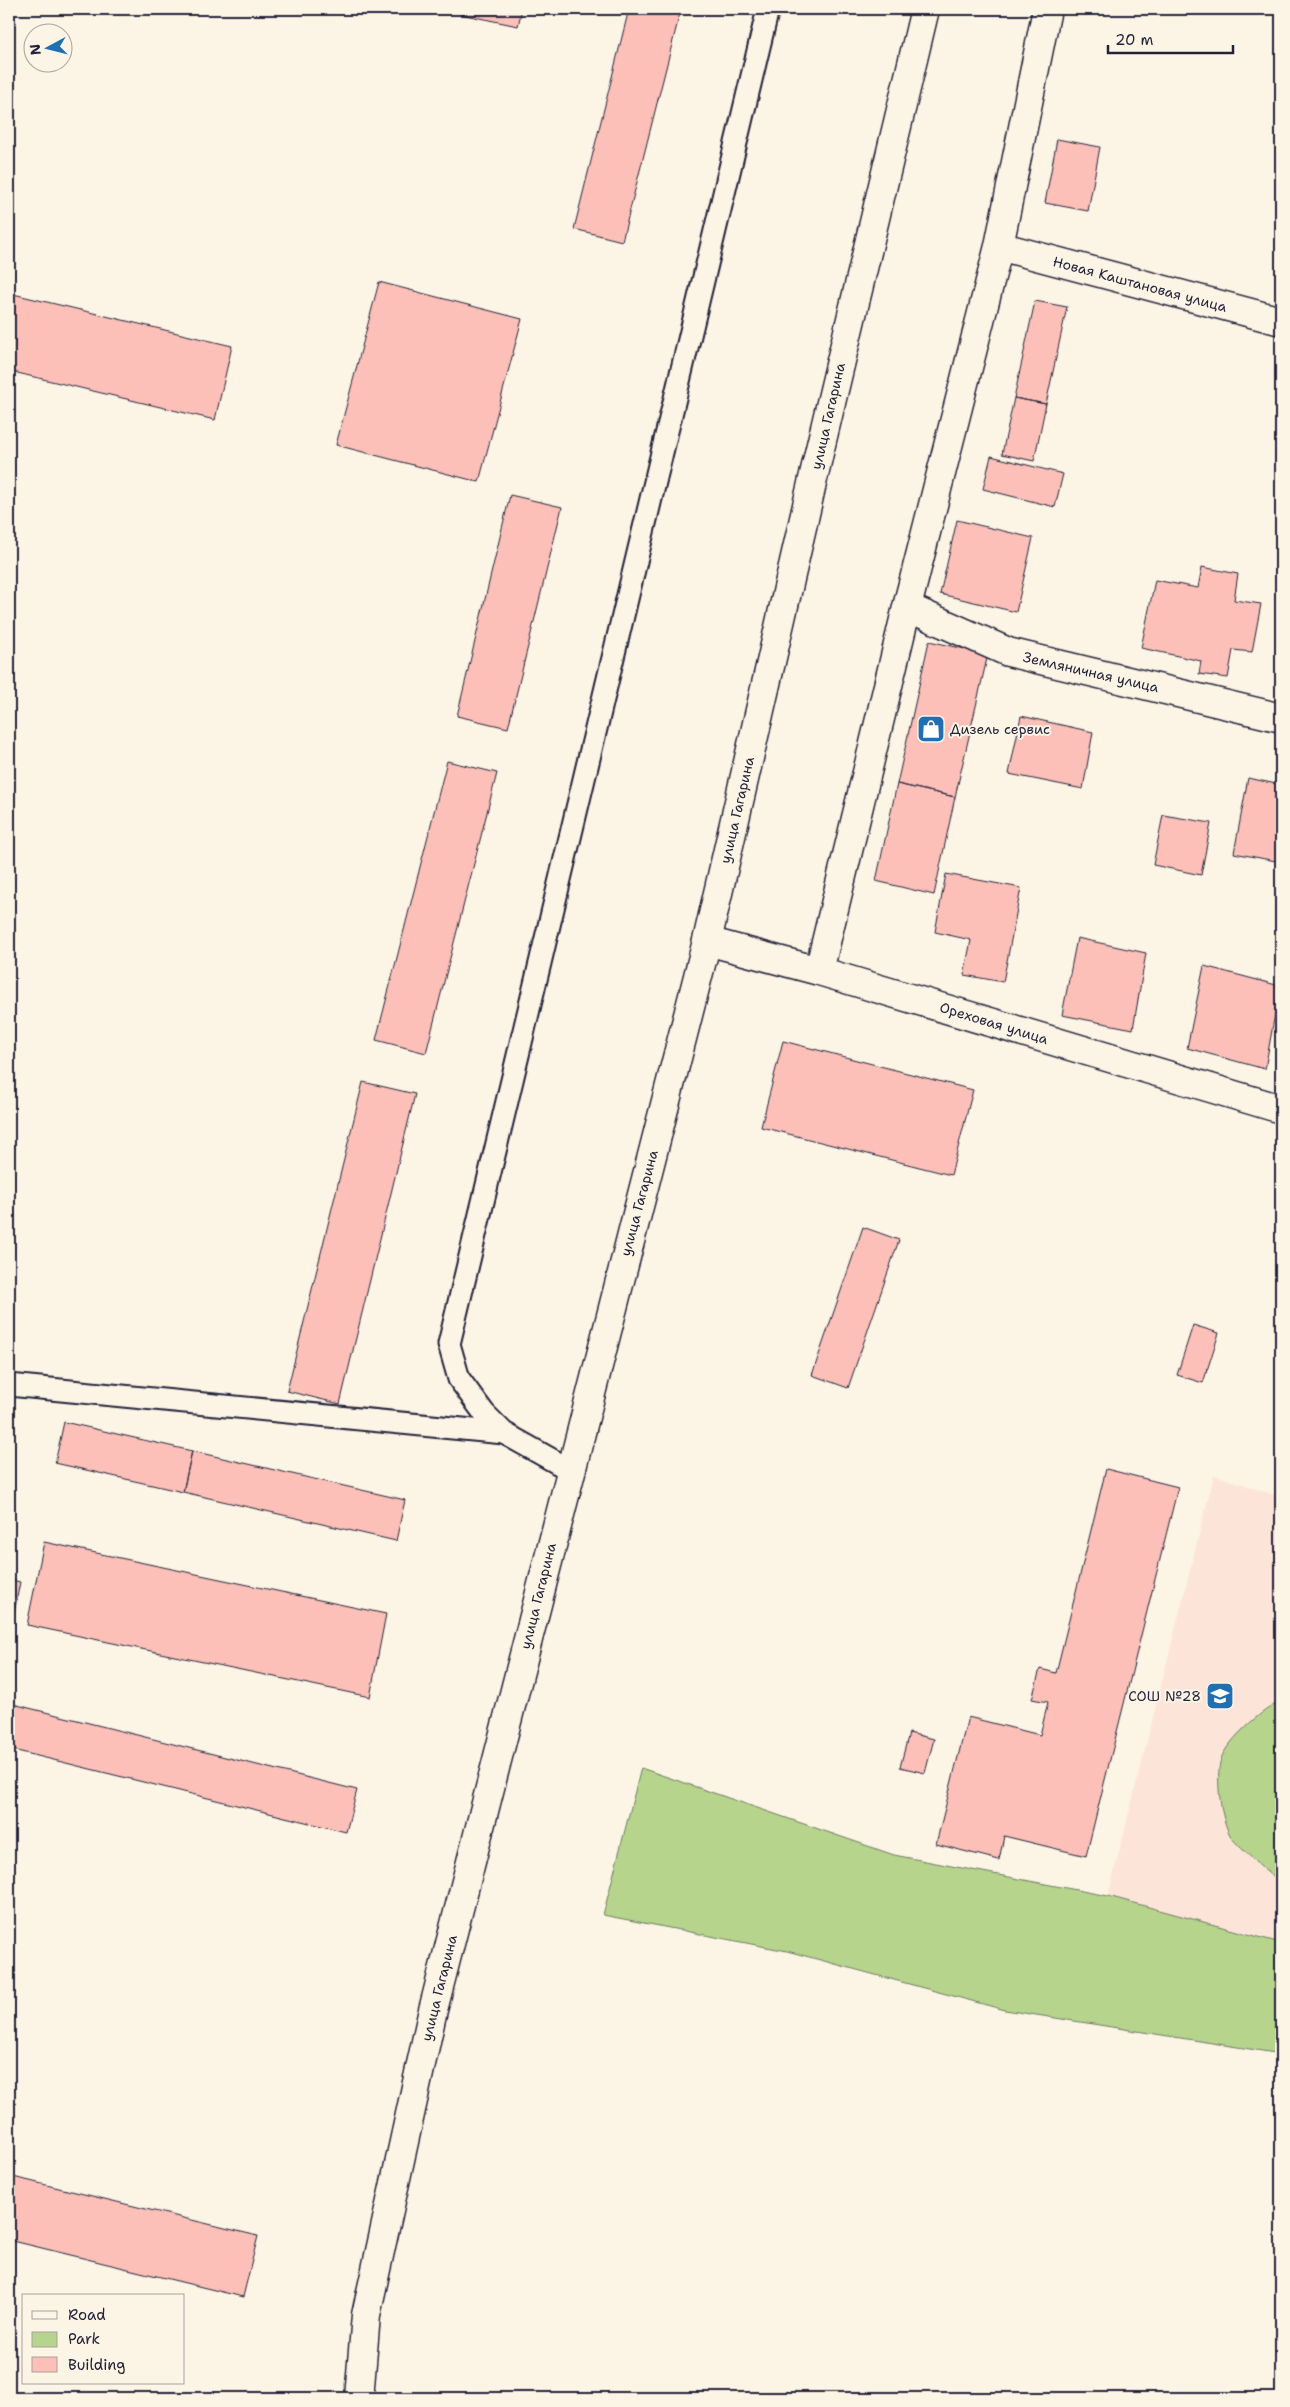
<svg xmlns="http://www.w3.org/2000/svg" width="1290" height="2407" font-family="'Shantell Sans',sans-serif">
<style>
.built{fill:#fce5d8}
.green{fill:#b7d48d;stroke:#6c7b64}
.building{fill:#fcc0b8;stroke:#22223b}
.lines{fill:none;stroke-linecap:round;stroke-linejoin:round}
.service-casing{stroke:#22223b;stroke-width:25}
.minor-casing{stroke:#22223b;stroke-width:31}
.primary-casing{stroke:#22223b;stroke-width:31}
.service{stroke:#fcf5e5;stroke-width:21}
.minor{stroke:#fcf5e5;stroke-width:28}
.primary{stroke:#fcf5e5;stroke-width:28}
.labels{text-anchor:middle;stroke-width:4;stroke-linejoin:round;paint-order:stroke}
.street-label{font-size:14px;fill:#22223b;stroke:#fcf5e5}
.poi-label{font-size:14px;fill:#22223b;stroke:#fcf5e5;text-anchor:start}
</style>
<rect width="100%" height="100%" fill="#fcf5e5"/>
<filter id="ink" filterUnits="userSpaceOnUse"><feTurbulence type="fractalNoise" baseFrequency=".02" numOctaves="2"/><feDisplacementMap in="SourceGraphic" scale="10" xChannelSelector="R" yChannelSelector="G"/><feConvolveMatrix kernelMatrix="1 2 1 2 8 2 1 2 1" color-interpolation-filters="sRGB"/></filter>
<g filter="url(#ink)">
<path class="built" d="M1214,1475L1281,1497V1943L1108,1896Z"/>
<path class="green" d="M1281,1702V1880L1275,1878C1264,1868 1237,1847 1230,1835C1221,1819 1215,1777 1221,1759C1226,1742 1264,1707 1281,1702Z
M641,1768L894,1855L1108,1896L1281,1943V2054L1005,2010L787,1951L603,1915Z"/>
<path class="building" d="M461,9H522L518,26L460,14Z
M629,9H681L622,241L574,229Z
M1057,139L1100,147L1088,211L1045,203Z
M379,282L522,319L479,482L336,445Z
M9,293L232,346L215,420L9,371Z
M1035,301L1067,307L1046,404L1014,398Z
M1014,398L1046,404L1034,461L1002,454Z
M991,456L1063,474L1055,507L983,489Z
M510,495L562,507L508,728L457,716Z
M957,520L1033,538L1016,612L940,594Z
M1202,567L1238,574L1234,600L1261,604L1252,652L1233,650L1228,678L1199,674L1201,661L1141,648L1155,580L1198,588Z
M929,641L988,654L955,797L897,784Z
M1021,716L1093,732L1083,789L1009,774Z
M447,761L497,773L426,1053L376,1040Z
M1248,778L1281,785V862L1234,853Z
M897,784L955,797L934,895L876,881Z
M1163,815L1211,823L1201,875L1153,865Z
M946,874L1021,888L1003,982L964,975L971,940L935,932Z
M1077,938L1146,953L1133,1029L1062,1015Z
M1204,966L1280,986L1265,1069L1187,1048Z
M783,1041L973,1090L951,1175L761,1127Z
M363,1082L415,1094L340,1404L287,1391Z
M863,1227L899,1240L848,1388L812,1375Z
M1193,1325L1219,1333L1203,1383L1177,1375Z
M64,1422L192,1451L183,1492L55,1463Z
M192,1451L405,1500L396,1541L183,1492Z
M1106,1469L1178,1487L1086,1856L1004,1836L999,1860L936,1844L968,1717L1040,1735L1048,1702L1032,1699L1040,1669L1056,1673Z
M44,1542L386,1614L370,1697L27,1625Z
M9,1579L20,1582L11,1628H9Z
M9,1703L357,1790L346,1832L9,1749Z
M909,1733L934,1739L925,1773L900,1767Z
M9,2176L258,2236L243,2297L9,2240Z"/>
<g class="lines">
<defs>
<path id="service" d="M9,1385L504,1433L570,1470
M504,1433L484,1413L459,1379L449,1344L768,9"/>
<path id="minor" d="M999,246L1281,321
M907,607L1008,652L1281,718
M707,941L819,971L1281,1109
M819,971L907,607L999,246L1047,9"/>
<path id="primary" d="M359,2398L366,2315L432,2014L707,941L819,453L925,9"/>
</defs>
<use href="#service" class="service-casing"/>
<use href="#minor" class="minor-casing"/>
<use href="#primary" class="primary-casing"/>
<use href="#service" class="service"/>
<use href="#minor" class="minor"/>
<use href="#primary" class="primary"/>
</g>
</g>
<defs>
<symbol id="shop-square" viewBox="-11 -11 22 22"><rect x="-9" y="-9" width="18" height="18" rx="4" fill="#1f6fb2" stroke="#fcf5e5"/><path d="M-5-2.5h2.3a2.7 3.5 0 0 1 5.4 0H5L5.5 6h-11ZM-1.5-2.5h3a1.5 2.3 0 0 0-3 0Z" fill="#fff"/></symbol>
<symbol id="school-square" viewBox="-11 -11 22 22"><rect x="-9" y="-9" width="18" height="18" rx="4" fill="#1f6fb2" stroke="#fcf5e5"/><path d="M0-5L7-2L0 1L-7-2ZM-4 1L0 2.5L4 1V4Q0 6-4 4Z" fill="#fff"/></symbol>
</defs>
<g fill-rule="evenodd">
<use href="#shop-square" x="915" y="713" width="32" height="32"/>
<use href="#school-square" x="1204" y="1680" width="32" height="32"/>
</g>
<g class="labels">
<g class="street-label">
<text transform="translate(1140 284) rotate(15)" y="5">Новая Каштановая улица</text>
<text transform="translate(828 416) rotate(-77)" y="5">улица Гагарина</text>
<text transform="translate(1091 672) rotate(13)" y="5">Земляничная улица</text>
<text transform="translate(737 810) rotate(-77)" y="5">улица Гагарина</text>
<text transform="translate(994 1023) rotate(17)" y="5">Ореховая улица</text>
<text transform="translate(639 1203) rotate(-75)" y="5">улица Гагарина</text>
<text transform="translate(538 1596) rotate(-76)" y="5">улица Гагарина</text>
<text transform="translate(439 1988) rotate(-76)" y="5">улица Гагарина</text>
</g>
<g class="poi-label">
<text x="950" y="734">Дизель сервис</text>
<text x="1201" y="1701" text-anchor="end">СОШ №28</text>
</g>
</g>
<rect width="1290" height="2407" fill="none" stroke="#fcf5e5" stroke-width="30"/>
<rect x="15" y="15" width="1260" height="2377" fill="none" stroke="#22223b" stroke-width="2" filter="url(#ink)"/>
<rect x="22" y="2294" width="162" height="90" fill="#fcf5e5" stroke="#a5a1a1"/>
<rect x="32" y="2311" width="25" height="8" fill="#fcf5e5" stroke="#a5a1a1"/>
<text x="68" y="2320" font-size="15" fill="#22223b">Road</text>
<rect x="32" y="2332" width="25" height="15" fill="#b7d48d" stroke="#a5a1a1"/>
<text x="68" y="2344" font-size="15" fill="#22223b">Park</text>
<rect x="32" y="2357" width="25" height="15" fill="#fcc0b8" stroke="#a5a1a1"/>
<text x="68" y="2370" font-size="15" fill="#22223b">Building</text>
<g transform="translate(48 48) rotate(263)"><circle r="24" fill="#fcf5e5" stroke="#a5a1a1"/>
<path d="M0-4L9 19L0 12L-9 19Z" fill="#1f6fb2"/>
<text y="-8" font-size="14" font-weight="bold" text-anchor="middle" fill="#22223b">N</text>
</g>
<path d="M1108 45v8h125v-8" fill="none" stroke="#22223b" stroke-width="2.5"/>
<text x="1115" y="45" font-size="15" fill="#22223b" stroke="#fcf5e5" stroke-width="4" paint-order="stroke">20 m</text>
</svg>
